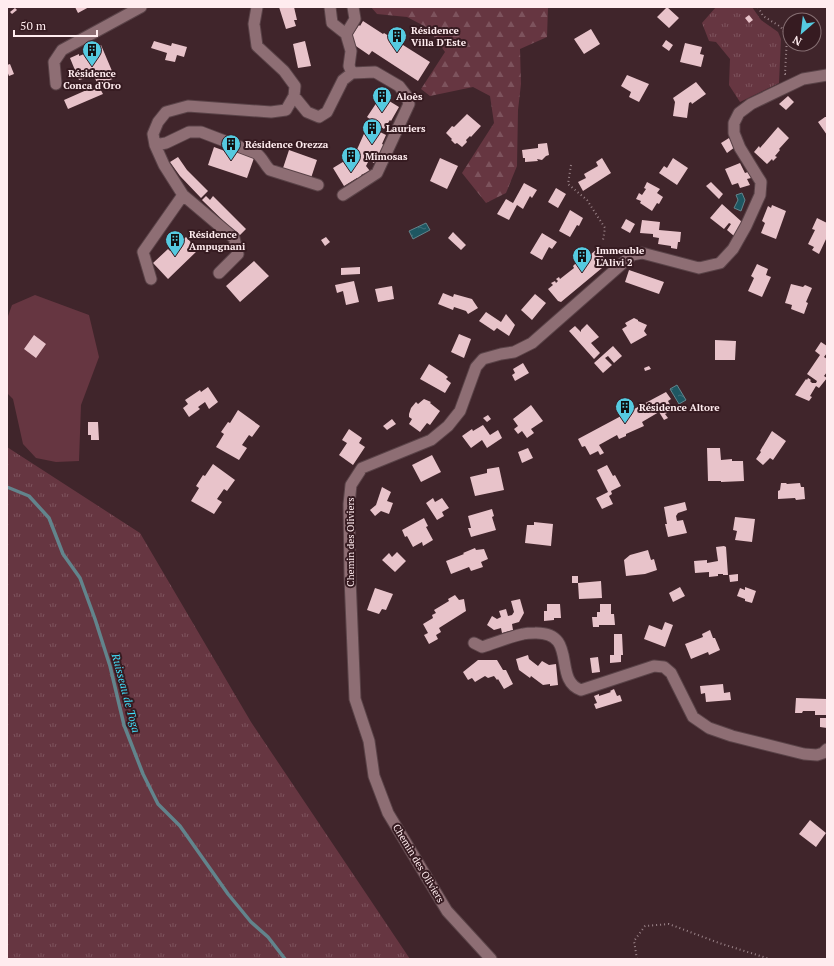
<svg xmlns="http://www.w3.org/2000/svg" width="834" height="966" font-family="'PT Serif',serif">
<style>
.grass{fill:url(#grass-tufts)}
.forest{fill:url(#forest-firs)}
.garden{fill:#663641}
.water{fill:url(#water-ripples);stroke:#62848c}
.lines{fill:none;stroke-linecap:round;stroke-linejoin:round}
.stream{stroke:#62848c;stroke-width:3.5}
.building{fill:#e8c3ca}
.minor-casing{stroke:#5a4348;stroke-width:13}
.path{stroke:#9b8489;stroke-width:2;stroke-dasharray:1 3;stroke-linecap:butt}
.minor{stroke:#8e6e74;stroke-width:11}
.labels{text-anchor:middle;stroke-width:4;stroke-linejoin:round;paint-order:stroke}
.poi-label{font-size:10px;font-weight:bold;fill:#ffecef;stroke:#361b21;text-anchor:start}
.street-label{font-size:10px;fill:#ffecef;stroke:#361b21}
.water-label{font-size:11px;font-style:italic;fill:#40defa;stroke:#361b21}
</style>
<defs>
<pattern id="grass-tufts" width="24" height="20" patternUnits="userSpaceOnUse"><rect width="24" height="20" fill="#663641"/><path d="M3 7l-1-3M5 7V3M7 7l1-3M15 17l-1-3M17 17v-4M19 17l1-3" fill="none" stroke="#7d535d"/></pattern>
<pattern id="forest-firs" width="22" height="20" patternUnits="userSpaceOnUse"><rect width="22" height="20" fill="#663641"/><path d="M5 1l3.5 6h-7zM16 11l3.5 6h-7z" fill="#7d535d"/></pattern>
<pattern id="water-ripples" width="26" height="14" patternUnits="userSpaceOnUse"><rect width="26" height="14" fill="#1e5762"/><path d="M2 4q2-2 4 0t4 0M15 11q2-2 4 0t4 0" fill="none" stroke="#406f79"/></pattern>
</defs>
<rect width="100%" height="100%" fill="#40252b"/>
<path class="grass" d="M716,7H752L761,20L778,32L781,39L779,83L740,102L729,85L730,59L716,42L709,41L702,23Z
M7,447L140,533L251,722L410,959H7Z"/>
<path class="forest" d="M371,7H548L547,37L520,49L521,84L518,110L517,166L506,193L486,203L462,173L494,123L490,96L473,87L430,96L421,89L445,52L428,28L407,17L377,14Z"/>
<path class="garden" d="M35,295L89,315L99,357L81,405L79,461L56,462L36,458L23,444L13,399L7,393V319L12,305Z"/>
<path class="water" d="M742,193L745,200L741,211L734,208L738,200L736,195Z
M426,223L430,230L413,239L409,231Z
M677,385L686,400L679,404L670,389Z"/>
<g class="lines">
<path class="stream" d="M7,487L29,496L49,518L63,554L80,578L95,619L110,666L124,725L143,774L158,804L180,826L228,894L251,922L268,937L285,959"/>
</g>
<path class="building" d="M75,7H89L78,13Z
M279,7H294L297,20H294L296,26L286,29Z
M667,7L679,18L669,28L657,17Z
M15,8L17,10L12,14L10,12Z
M749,15L753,20L749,23L745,18Z
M363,21L383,34L384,33L430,62L418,81L372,51L369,55L350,42L351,37L359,25L360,26Z
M591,29L600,44L584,54L574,39Z
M666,40L673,45L669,51L662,46Z
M154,41L171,46L172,43L187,47L184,57L177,55L175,62L165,60L167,53L151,48Z
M305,41L311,66L298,68L293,44Z
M685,43L702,47L700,54L704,55L701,67L680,62Z
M101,45L115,78L98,85L103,94L68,109L64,100L98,85L94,76L79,80L70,58L79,54V56L92,51L91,49Z
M10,64L14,74L9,76L7,71V65Z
M627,75L649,84L639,102L629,97L631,92L621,86Z
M696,82L706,94L692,104L691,102L689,103L687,118L673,116L675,102L673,98Z
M381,96L399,107L391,121L390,120L384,129L380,126L378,131L386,135L382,144L384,145L374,163L369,160L366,166L370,171L361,175L362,177L357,180V178L344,186L333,168L351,157L353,153L355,154L367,127L371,128L374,122L367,117Z
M788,96L794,102L786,110L779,104Z
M467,114L481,126L471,137L470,136L466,140L467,142L462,147L457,143L455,144L451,140L452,139L446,133L452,126L454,127Z
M825,117H827V135L818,122Z
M778,127L789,138L779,149L780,150L775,156L777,157L773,161L772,159L767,164L754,152L759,146L760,148Z
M729,138L735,147L727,153L721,143Z
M547,143L549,155L546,156L542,160L537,159L538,161L525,162V158H523L522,150L538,148V144Z
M214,147L233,154L235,151L254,158L247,178L208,165Z
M289,150L317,160L311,178L283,168Z
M178,157L187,170L208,191L201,198L180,176L170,162Z
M440,158L458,166L447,189L430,181Z
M602,158L611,173L583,191L578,182L586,178L584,174L598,166L596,162Z
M673,158L688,168L677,185L659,173L664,166L667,168Z
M740,163L745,173L748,172L751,178L747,179L750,185L740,188L738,183L732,185L725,169Z
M647,182L660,189L657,193L663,197L659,204L657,203L652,211L640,203L641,201L636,199L639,193L642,195L646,189L644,188Z
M711,182L723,194L719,199L706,186Z
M524,183L537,190L532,198L530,196L523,209L517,205L509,220L497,214L506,199L513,203Z
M556,188L566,194L558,208L548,202Z
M206,196L210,200L213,196L246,229L239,236L202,200Z
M722,204L742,222L734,236L727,230L731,224L729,223L724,229L710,218Z
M772,205L786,211L776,239L761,233L765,223L762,221L768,206L771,208Z
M570,210L583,218L579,226L577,225L570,237L559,231Z
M817,218L827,223V237L819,254L812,250L814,247L808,244L815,230L812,229Z
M626,219L635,224L630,233L621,228Z
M642,220L660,222L659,230L681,232L680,242H678L677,249L671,248V246L658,244L659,238L653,237V234L640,233Z
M453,232L466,245L461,250L448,238Z
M542,233L557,242L552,249L549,247L542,260L530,253Z
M186,237L198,250L168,279L153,263L168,249L170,251Z
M326,237L330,242L325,246L321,240Z
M597,249L608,263L561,302L558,301L548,289L553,285L551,283L555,281L556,283L558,281L556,279L559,277L560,279L574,268L573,266L576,263L578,265L580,263L578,261L581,259L583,261Z
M254,261L269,276L240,302L226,286Z
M757,264L768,269L766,275L771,277L762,297L748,291L754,278L751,276Z
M360,267V274L341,275V268Z
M629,270L664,282L659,294L625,282Z
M354,281L359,302L346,305L343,291L337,293L335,285Z
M791,284L803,287L805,285L812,288L806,302L808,303L804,314L791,309L792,305L785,303Z
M392,286L394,299L378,302L375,289Z
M443,293L453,297L454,294L472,299L478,308L468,314L466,311L454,307L453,310L438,304Z
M535,294L546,303L532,320L521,310Z
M486,312L501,322L506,314L515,325L509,336L497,328L494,331L479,321Z
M634,318L638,320V321L647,325L644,331L647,335L631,344L622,329L627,326L625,323Z
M587,324L599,337L591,343L600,353L594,359L569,331L575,326L581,332V330Z
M459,334L471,339L464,358L451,352Z
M34,335L46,344L36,358L24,349Z
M715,340L736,341L735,360H715Z
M821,342L827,346V353L824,357L827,359V372L824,376L827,378L819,388L816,386L810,396L812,397L809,401L795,395L806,379L807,380L808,378L811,380L810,381L812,383H816L817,381L807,374L820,355L815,351Z
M613,346L622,356L614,363L608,356L605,358L612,365L603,373L594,363Z
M523,363L529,373L515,381L512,375L515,373L513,369Z
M429,364L443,373L448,377L446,379L451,383L445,393L420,379Z
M649,366L651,369L645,371L644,368Z
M208,387L218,402L209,409L205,402L198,407L200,409L189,417L183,408L188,404L185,400L200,390L201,392Z
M666,392L671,399L668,401L673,410L665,414L668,418L664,420L659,412L642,422L644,426L626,434V436L619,439L617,435L599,445L604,453L600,455L598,451L590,455L585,446L582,447L578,439Z
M424,399L431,402L430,403L440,411L430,425L427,423L420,432L409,424L412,419L409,417V414L411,408L416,402L418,404Z
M531,405L543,421L531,429L534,433L527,438L522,431L518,434L514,429L518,426L513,419Z
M238,410L260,426L252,437L249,435L242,445L247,448L239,460L216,447L224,434L221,432L228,422L230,423Z
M488,415L491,419L487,422L483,418Z
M392,419L396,424L387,430L383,426Z
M88,422H98L99,440H91V435H88Z
M483,425L490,435L498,430L502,438L487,448L482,440L471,448L462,436L472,429L473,431Z
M349,429L362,438L359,443L365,447L353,465L339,455L347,443L342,440Z
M772,431L786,441L773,460L770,458L763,465L756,459L761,452L760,451Z
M528,448L533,458L522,463L518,452Z
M707,448H720L721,460L732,459V461H743L744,481L721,482V481H708Z
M432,455L441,472L421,482L412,465Z
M213,464L235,480L227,491L224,489L217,499L222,502L214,514L191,501L199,488L196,486L203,475L205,476Z
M607,465L613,476L615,475L621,486L611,491L612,494L609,496L613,504L602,509L596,498L608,492L597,470Z
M499,467L504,490L475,496L470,477L487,473V469Z
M781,483H786L787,484L800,483L801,487H804L805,499L796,500L795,498L778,499V491L780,490Z
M382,487L391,492L387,501L393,503L389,514L381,511L375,516L370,510L376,505Z
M433,498L435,502L442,498L449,508L442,512L444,516L437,520L426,503Z
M685,502L687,510L678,513L676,516L677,521L683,520L687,533L668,537L665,524H667L664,507Z
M492,509L494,516L492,517L496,530L471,537L468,528H471L468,516Z
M735,517L755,519L752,542L735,540L737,531L733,530Z
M424,518L428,526L426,527L433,540L423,546L422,542L413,547L407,536L405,537L402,530Z
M534,522L553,524L551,546L525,543L527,525H534Z
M724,546L726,547L728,575H723V574H718V576L709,577V572L695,573L694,561L707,560V563L718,561L716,547Z
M475,548L476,550L484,549L488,559L481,562L483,567L471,571L469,567L451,574L446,561L464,554L463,553Z
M648,550L651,560L654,559L657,570L645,574L626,576L624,560L630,555Z
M397,552L406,561L395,572L382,560L389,553L392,557Z
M738,574V581L730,582L729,575Z
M572,576H578V583L601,581L602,598L579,599L578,583H572Z
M680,587L685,596L673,602L669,593Z
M745,587L756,591L752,603L745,601V599L737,596L740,588L745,590Z
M375,588L393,594L386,610L382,609L379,614L367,610Z
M455,595L459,600L464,599L466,611L439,628L441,632L436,635L438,639L429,644L424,635L428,633L423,624L433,618L432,615L436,613L434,610L449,601L448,599Z
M520,599L524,613L519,622L512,624L513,630L502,633L501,628L494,630L487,625L492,616L497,619L501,617L499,611L506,609L508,616L512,615L514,612L511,601Z
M547,604H560L561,618H554V620L544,621V611H547Z
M600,604H611V614H614L615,625H599V627H593L592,617H597V612H600Z
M665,622L673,625L665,647L644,639L649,625L662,630Z
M710,630L713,638H715L720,650L709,655L708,652L691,659L685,644L703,637L702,634Z
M614,634H622L623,655H621V662L610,663V655H614Z
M528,655L529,659L538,666L542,661L549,665L556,664L558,685L550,686V684L543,685L531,676L530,678L519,670L516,659Z
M598,657L600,672L592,673L590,658Z
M478,660H497L503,670H506L513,684L504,689L498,679L497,680L494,676L488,678L485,676L475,682L472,678L468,680L463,672Z
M723,684L724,693L730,692L731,700L706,702L705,693L701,694L700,686Z
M614,689L617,696L620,695L622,701L596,709L594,704L597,703L594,696L599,694V696L611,692L610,691Z
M796,698L827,699V715H815V711H803L802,713H795Z
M820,718H827V728L820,727Z
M810,820L826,833L816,847L799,834Z"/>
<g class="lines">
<defs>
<path id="minor" d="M330,7L332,23L346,34
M352,73L349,66L351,51L346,34L355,19L353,7
M56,84L54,62L62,50L141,7
M294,96L307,112L319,117L327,112L343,80L352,73
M155,145L166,143L189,132H201L256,153C263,158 264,164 270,170L318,185
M343,195L377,173L409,104L406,95L399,86L375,72L352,73
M219,273L238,254L234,238L183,195L164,165L155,145L153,134L158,122L166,112L188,106L271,112L286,110L294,96L295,86L284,71L257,46L254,24L257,7
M151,279L143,252L183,195
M474,643L482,647C495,643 509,637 523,634C527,633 531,633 535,633C579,632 552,680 581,690L654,666L664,667L671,673L693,717L709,728L732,736L804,754L817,755L823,753L827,749
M491,959L447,911L388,813L374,776L369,741L355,699L350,577L349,504L351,485L362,468L431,440L448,426L460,411L476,367L483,359L501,354L514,352L532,343L632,255L642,253L699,268L720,263L733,249L746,226L760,195L761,182L740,148L734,133V123L739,113L751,104L803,79L827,75"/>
</defs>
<use href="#minor" class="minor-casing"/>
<path class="path" d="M758,7L763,16L781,27L787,37L785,74H787
M571,165L568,184L587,200L605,228L603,240
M637,959L634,941L645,926L669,924L719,943L770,959"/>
<use href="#minor" class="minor"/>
</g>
<defs>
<symbol id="building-pin" viewBox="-11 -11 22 30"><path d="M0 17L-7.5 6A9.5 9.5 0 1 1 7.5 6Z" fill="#55cae0" stroke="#361b21"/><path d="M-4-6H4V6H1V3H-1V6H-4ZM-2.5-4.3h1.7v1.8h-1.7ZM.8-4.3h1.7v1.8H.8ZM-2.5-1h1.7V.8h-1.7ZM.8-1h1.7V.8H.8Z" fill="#111"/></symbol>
</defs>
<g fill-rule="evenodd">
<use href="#building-pin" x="386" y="25" width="22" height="30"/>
<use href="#building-pin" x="81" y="39" width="22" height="30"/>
<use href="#building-pin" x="371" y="85" width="22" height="30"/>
<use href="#building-pin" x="361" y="117" width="22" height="30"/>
<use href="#building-pin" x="220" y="133" width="22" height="30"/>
<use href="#building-pin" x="340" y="145" width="22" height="30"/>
<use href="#building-pin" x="164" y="229" width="22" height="30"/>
<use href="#building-pin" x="571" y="245" width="22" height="30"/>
<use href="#building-pin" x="614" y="396" width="22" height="30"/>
</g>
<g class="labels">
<g class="poi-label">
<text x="411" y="34">Résidence<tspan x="411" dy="12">Villa D'Este</tspan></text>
<text x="92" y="77" text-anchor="middle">Résidence<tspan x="92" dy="12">Conca d'Oro</tspan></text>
<text x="396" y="100">Aloès</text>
<text x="386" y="132">Lauriers</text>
<text x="245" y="148">Résidence Orezza</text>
<text x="365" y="160">Mimosas</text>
<text x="189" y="238">Résidence<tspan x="189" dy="12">Ampugnani</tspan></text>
<text x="596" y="254">Immeuble<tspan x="596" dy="12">L'Alivi 2</tspan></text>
<text x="639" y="411">Résidence Altore</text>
</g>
<g class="street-label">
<text transform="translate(350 542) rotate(-90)" y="4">Chemin des Oliviers</text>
<text transform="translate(419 863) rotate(59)" y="4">Chemin des Oliviers</text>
</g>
<g class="water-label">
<text transform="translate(126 693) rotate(75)" y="4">Ruisseau de Toga</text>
</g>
</g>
<rect width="834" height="966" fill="none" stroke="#ffecef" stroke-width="16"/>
<g transform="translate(802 32) rotate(208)"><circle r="19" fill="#361b21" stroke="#866f73"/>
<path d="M0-3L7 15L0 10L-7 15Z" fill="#55cae0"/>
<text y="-6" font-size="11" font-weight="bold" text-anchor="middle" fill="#ffecef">N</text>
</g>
<path d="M14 30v6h83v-6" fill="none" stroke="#ffecef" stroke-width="2"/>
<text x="20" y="30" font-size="12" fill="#ffecef" stroke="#361b21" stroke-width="3" paint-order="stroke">50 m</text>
</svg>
